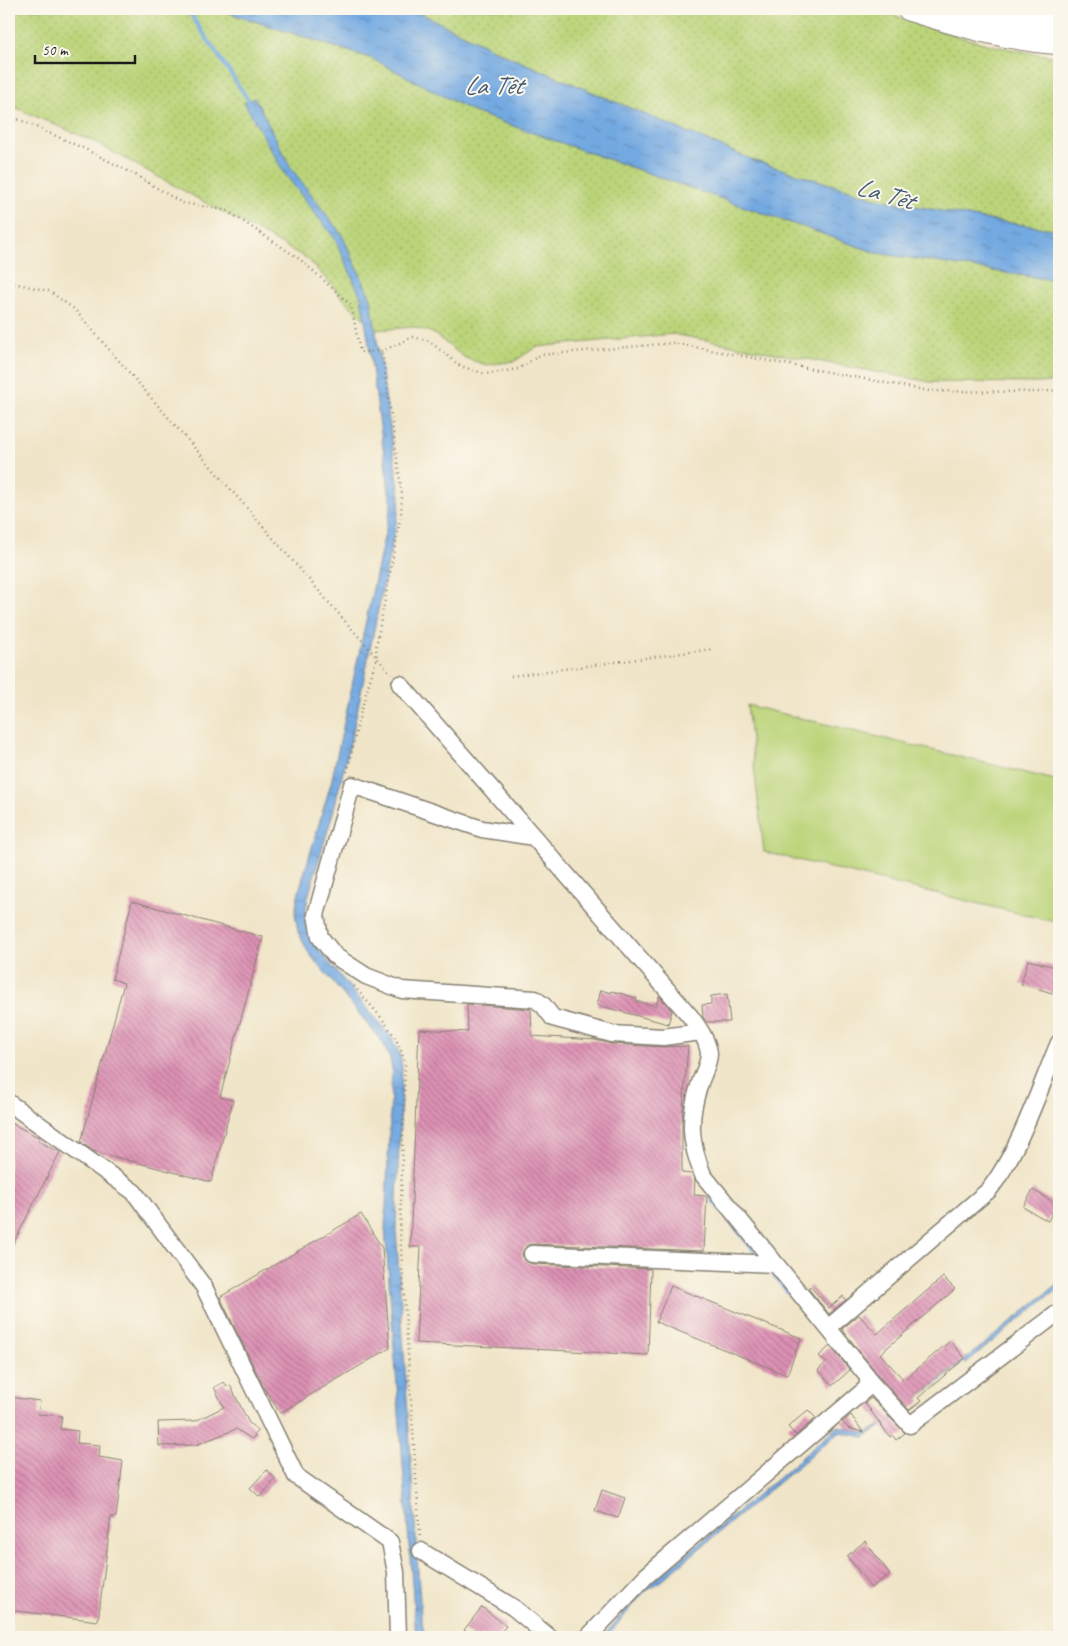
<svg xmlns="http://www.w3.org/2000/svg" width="1068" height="1646" font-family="Caveat,sans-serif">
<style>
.grass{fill:url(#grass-dots);stroke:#6c784a}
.garden{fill:#bbd479;stroke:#6c784a}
.water{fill:url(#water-ripples);stroke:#48627e}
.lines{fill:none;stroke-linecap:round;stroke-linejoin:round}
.stream{stroke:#73a9e1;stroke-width:4}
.building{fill:url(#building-back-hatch)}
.minor-casing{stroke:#868072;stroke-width:19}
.highway-casing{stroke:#868072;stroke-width:26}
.path{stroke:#868072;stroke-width:2.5;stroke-dasharray:1 4;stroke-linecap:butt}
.minor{stroke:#fff;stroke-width:16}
.highway{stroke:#fff;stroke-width:24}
.labels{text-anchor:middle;stroke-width:4;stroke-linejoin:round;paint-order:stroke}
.water-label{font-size:26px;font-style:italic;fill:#435b75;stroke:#fbf7ec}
</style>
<defs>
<pattern id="grass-dots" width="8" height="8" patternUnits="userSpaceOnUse" patternTransform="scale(1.25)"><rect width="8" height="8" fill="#bbd479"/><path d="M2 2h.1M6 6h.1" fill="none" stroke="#a0b568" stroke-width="1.8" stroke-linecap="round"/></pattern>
<pattern id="water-ripples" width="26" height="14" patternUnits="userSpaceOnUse" patternTransform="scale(1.25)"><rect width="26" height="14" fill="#73a9e1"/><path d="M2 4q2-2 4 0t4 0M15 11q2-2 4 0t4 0" fill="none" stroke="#5e89b6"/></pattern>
<pattern id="building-back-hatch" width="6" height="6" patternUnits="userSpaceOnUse" patternTransform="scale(1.25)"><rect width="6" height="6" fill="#dd91b4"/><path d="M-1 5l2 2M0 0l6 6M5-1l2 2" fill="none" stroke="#b27692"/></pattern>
</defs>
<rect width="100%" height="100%" fill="#fbf7ec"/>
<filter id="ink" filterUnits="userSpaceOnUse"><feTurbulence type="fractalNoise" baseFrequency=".02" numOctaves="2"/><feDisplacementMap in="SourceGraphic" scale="10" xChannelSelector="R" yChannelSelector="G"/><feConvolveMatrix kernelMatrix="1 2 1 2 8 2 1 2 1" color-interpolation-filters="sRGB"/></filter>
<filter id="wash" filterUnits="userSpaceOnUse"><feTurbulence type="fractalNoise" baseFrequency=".0096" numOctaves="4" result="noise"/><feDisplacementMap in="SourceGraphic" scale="20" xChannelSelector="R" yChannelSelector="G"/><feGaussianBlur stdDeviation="1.12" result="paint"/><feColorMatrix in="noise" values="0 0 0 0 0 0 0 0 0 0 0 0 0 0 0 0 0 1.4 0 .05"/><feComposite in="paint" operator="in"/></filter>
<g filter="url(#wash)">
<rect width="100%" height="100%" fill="#f0e5c8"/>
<path class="grass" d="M9,9H217L373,59L476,113L877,253L1059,281V381L1039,383L930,382L673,334L536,347L515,361L487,365L465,358L433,333L414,327L376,330L347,303L308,259L93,141L9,105Z
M412,9H877C939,32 993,49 1059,57V230L988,220L878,199L755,161L500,53Z"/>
<path class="garden" d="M747,705L1059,781V923L764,852Z"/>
<path class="water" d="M217,9H412L500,53L755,161L878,199L988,220L1059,230V281L877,253L476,113L373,59Z
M255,98L291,168L342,235L371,298L400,496L398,514L353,731L333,813L308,897L305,915L310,934L318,949L391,1037L400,1054L402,1068L396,1228L421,1617L425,1637H416L385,1228L392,1069L390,1059L383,1043L308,952L298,932L295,913L299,891L331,783L391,505L368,339L361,297L335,239L284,173L244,102Z
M1059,1283V1288L966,1363L964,1362L918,1398Z
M895,1416L896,1418L864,1437L839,1432L657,1584L643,1593L607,1637H603L640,1592L777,1479L838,1426L867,1433Z"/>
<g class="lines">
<path class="stream" d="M187,9L251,104
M712,1199L756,1253
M773,1274L802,1309"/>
</g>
<g id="blocks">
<path class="building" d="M132,901L263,937L220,1097L233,1100L211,1182L93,1151L81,1142L124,983L112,979Z
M1028,960L1059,968V995L1021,984Z
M601,990L611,993L612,991L637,998L636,1001L656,1006L659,996L672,1011L668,1024L597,1005Z
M727,994L730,1022H707L703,1017L702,1005L711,1004V996Z
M467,1004L531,1009L532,1036L595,1040L611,1044L662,1047L688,1046L682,1121V1173L692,1174L695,1181L694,1195L707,1196L704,1251L532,1244L527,1245L522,1253L523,1259L532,1264L651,1269L648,1355L416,1343L421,1247H410L419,1029L468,1032Z
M9,1122L40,1138L38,1141L60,1152L9,1252Z
M1033,1190L1057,1204L1048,1221L1023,1207Z
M361,1214L382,1248L390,1348L280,1413L263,1386L220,1297Z
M943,1277L955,1289L880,1354L904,1380L950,1341L965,1358L918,1398L921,1401L909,1410L878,1375L842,1329L859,1315L877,1334Z
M671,1286L801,1338L787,1375L656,1322Z
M810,1286L829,1308L843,1296L846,1300L829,1314L808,1288Z
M830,1346L850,1370L832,1386L818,1370L826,1363L819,1356Z
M224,1382L227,1386L230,1385L249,1423L258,1431L252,1439L236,1429L196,1445L159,1446L158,1422L195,1421L224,1407L214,1387Z
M9,1397L40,1401L38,1414L62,1416L60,1429L78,1431L77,1443L100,1445L99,1457L123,1461L116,1517H111L98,1621L9,1610Z
M871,1398L905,1433L896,1440L892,1435L890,1437L865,1403Z
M808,1410L816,1418L796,1435L788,1427Z
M851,1415L863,1432L848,1428L842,1422Z
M267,1470L276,1479L260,1497L250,1488Z
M602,1490L625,1498L618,1518L595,1511Z
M865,1541L890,1574L871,1588L847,1556Z
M482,1607L506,1626L497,1637H473L464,1630Z"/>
</g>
</g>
<g filter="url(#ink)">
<use href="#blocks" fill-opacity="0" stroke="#868072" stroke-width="1"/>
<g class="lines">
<defs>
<path id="minor" d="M400,684L690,1016C698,1027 707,1039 709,1053C709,1065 702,1075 699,1086C688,1120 690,1143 703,1175L868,1377V1387L646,1576L588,1637
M534,837L482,829L352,785L316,915L320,937L335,956L366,976L402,990L535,999L543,1005L553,1018L612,1034L663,1037L701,1032
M9,1103L134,1192L204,1287L296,1476L390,1542L396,1572L398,1637
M532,1254L774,1264
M828,1328L989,1190C1018,1154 1040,1087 1059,1043
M870,1382L910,1425L1059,1312
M421,1551L514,1608L549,1637"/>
<path id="highway" d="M910,9C959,24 1008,39 1059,42
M981,9L1059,23"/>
</defs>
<use href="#minor" class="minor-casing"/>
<use href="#highway" class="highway-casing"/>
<path class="path" d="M9,115L85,149L134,174L182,203L226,210L301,260L351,305L360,352L382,351L413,337L429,341L460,366L486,374L518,369L540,355L673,343L929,391L1039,392L1059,390
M9,282L49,291L74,309L391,674
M511,676L713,649
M347,772L361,710L377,657L376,647L401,514L402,495L382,351
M354,986C374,1010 400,1034 405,1065L400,1233L420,1538"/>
<use href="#minor" class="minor"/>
<use href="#highway" class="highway"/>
</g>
</g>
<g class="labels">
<g class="water-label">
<text x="493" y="94">La Têt</text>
<text transform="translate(885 193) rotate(16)" y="9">La Têt</text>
</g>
</g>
<rect width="1068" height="1646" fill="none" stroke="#fbf7ec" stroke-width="30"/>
<path d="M35 55v8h100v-8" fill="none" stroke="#1c1c1c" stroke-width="2.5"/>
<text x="42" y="55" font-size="15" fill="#1c1c1c" stroke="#fbf7ec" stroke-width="4" paint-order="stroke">50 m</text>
</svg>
